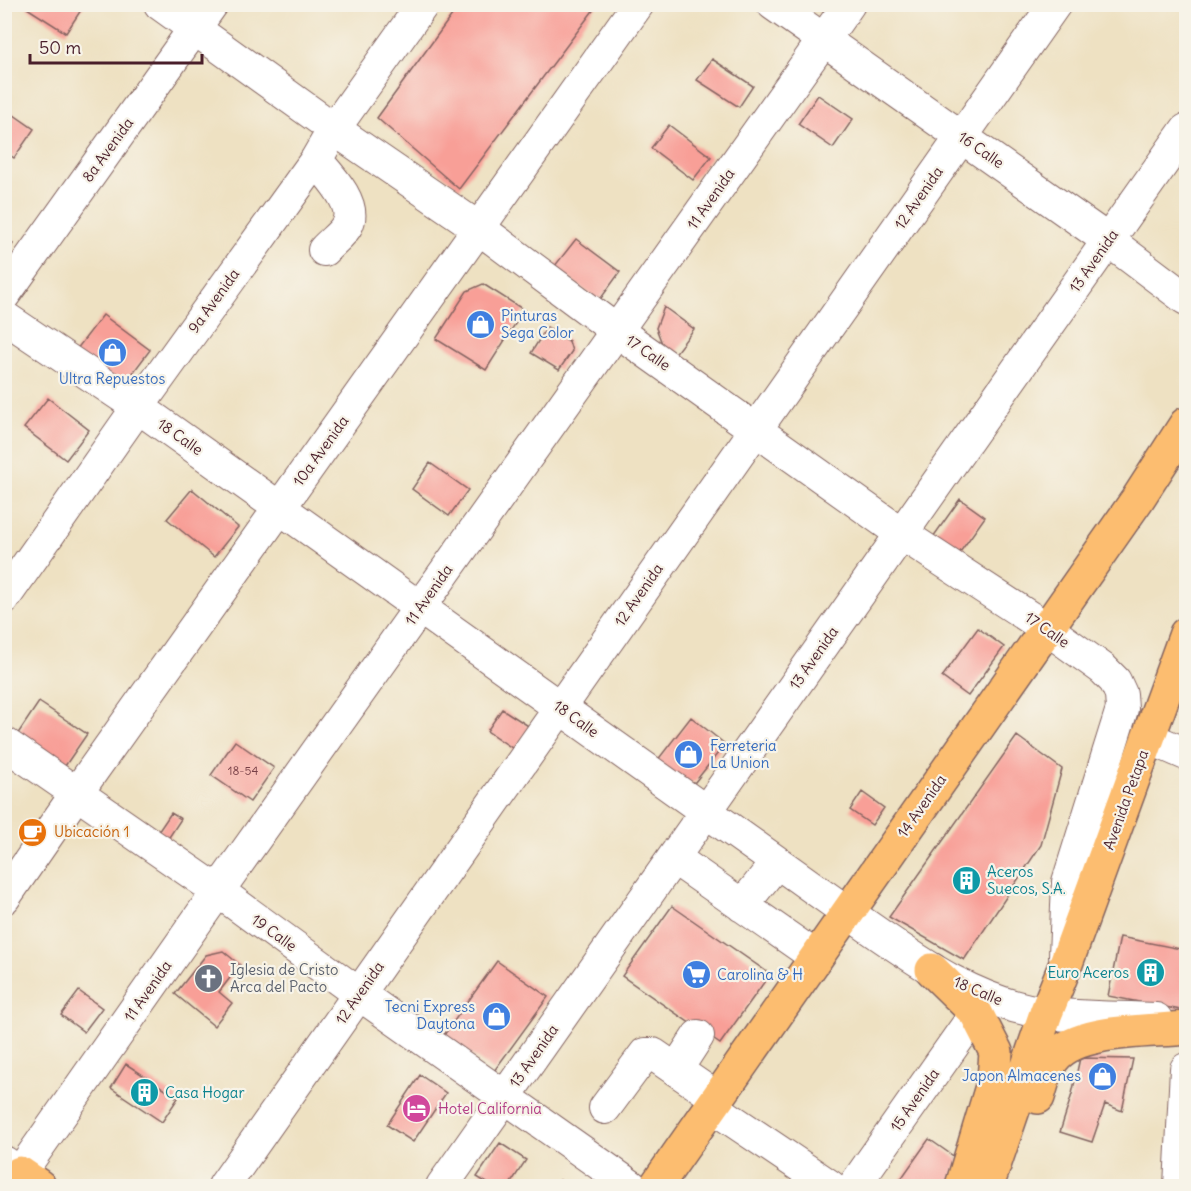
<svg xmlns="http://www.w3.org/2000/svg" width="1191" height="1191" font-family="Delius,sans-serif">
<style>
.building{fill:#f89f97}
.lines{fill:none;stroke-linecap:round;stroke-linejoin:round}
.minor-casing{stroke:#836360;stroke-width:34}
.major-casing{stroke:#836360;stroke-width:36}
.minor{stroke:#fff;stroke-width:32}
.major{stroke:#fcbd6f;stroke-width:33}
.labels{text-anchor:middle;stroke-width:4.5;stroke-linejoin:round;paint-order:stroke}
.number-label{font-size:12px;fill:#763f46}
.street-label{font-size:15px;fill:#4a1f2b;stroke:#f7f3e8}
.shop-label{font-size:15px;fill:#366cbe;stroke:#f7f3e8;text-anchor:start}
.food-label{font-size:15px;fill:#c56008;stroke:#f7f3e8;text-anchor:start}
.culture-label{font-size:15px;fill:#0d838f;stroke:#f7f3e8;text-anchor:start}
.worship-label{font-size:15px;fill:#5b616d;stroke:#f7f3e8;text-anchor:start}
.hotel-label{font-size:15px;fill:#b23c85;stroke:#f7f3e8;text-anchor:start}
</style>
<rect width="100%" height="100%" fill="#f7f3e8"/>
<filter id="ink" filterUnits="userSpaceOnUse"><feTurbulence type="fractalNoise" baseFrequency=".0167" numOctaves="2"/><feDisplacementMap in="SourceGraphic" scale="12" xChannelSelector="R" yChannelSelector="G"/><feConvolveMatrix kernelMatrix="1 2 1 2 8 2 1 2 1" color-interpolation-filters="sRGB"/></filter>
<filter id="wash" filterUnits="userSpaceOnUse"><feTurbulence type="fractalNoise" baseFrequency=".008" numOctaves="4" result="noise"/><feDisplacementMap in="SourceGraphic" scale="24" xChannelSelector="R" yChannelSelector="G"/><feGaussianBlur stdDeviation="1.35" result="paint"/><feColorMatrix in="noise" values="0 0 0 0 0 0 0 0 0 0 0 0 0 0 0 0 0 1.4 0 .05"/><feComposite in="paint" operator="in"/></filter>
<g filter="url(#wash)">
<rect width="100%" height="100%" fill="#eee1c2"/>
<g id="blocks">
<path class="building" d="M30,4H85L66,33L27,8Z
M460,4H598L459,189L377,118Z
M712,59L753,86L739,107L697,80Z
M818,95L853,119L833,148L798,124Z
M4,108L34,129L14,158L4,151Z
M669,125L711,157L693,180L651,148Z
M4,238L13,244L4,256Z
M576,239L620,272L599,301L554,267Z
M483,284L524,310L486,370L436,339L467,291Z
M664,307L694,329L674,355L663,346L656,328Z
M103,315L150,350L120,390L73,354Z
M547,327L569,341L572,351L559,370L531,353Z
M48,398L89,430L66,460L24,428Z
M430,463L468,490L449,516L412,489Z
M192,489L238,527L214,557L167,519Z
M960,499L985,517L958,555L933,537Z
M978,628L1004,647L968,696L942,677Z
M39,702L87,734L65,766L46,768L11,744Z
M502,709L530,727L515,750L487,731Z
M691,717L725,744L695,782L677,785L653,766Z
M1017,736L1062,769L1041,845L964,960L889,917Z
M235,741L274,768L250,802L211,775Z
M862,792L884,808L872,825L850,810Z
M171,813L181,819L164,845L154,838Z
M672,906L770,974L720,1044L622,976Z
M1120,937L1186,950V1011L1108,996Z
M223,951L240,965L219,992L232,1003L214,1026L175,994L206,955Z
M497,961L548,997L494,1071L444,1035Z
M79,991L102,1008L84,1032L61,1015Z
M1080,1058L1133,1059L1122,1111L1105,1104L1092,1142L1060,1132L1072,1094Z
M126,1064L178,1098L162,1122L111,1088Z
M420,1075L446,1093L413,1142L387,1125Z
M929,1139L959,1160L950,1186H896Z
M500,1143L526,1160L509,1186H492L477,1177Z
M560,1180L569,1186H555Z"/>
</g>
</g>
<g filter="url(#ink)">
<use href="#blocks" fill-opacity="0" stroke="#836360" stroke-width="1.5"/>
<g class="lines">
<defs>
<path id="minor" d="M160,4L334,129L480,229L617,331L902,534L1046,628L1103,669L1115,681L1121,694L1122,709L1068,882L1065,956
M773,4L1109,241L1186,299
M316,160C328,174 358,204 347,225C343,234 331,242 324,250
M4,295L212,4
M4,317L138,407L847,912C908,954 970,1003 1046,1013C1082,1018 1119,1017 1156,1019
M4,598L138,407L316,160L334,129L423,4
M1149,738L1186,754
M4,743L218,891L359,994L631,1186
M674,858L816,957
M4,898L76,794L638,4
M742,906L777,862
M676,1070L698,1036
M711,1106L830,1186
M605,1108L645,1054H653L717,1098
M4,1162L20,1173L218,891L849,4
M224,1186L1055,4
M442,1186L1186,130
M854,1186L976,1013
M1180,1186L1186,1069"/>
<path id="major" d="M932,970L976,1013L996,1052L994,1080L962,1186
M1038,1097C1042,1084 1045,1068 1054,1058C1078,1028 1151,1032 1186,1028
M11,1186L20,1173L39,1186
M656,1186L1137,500L1186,424
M987,1186L1046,1013L1065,966L1186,634"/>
</defs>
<use href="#minor" class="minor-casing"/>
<use href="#major" class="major-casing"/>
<use href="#minor" class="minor"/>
<use href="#major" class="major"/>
</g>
</g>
<defs>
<symbol id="shop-disc" viewBox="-11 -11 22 22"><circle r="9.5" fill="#3f7fe0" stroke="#f7f3e8"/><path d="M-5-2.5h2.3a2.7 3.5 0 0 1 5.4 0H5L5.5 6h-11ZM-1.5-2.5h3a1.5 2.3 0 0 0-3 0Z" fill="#fff"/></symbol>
<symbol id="cafe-disc" viewBox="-11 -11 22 22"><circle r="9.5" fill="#e8710a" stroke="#f7f3e8"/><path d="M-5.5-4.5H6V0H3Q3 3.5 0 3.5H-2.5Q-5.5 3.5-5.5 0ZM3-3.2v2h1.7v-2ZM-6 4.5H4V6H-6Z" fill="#fff"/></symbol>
<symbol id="building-disc" viewBox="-11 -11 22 22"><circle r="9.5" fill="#0f9aa8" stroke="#f7f3e8"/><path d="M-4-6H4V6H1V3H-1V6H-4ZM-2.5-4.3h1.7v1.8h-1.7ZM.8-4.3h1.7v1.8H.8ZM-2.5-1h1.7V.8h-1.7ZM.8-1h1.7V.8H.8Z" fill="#fff"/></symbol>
<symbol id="supermarket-disc" viewBox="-11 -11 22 22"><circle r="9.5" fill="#3f7fe0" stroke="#f7f3e8"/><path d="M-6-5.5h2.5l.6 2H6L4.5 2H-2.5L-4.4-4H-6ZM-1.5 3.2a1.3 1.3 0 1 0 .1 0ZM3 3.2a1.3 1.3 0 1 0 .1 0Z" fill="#fff"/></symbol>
<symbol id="church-disc" viewBox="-11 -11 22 22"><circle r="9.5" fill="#6b7280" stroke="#f7f3e8"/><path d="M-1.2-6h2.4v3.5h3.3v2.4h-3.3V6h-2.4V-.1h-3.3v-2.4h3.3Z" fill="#fff"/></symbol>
<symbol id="hotel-disc" viewBox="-11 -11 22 22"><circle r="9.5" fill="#d1479c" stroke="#f7f3e8"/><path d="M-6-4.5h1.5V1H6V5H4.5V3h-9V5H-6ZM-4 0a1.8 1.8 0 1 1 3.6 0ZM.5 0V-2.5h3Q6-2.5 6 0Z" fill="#fff"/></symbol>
</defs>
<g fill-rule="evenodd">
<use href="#shop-disc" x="464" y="308" width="33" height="33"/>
<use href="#shop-disc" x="96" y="336" width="33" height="33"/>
<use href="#shop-disc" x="672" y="738" width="33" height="33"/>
<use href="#cafe-disc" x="16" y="816" width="33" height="33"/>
<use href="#building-disc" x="950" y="864" width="33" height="33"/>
<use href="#building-disc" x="1134" y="956" width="33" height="33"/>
<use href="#supermarket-disc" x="680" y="958" width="33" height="33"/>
<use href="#church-disc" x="192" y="962" width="33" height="33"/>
<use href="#shop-disc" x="480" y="1000" width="33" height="33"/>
<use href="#shop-disc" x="1086" y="1060" width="33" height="33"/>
<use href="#building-disc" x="128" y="1076" width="33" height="33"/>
<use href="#hotel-disc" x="400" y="1092" width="33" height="33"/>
</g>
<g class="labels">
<g class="number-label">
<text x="243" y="775">18-54</text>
</g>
<g class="street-label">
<text transform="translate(108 150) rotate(-54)" y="5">8a Avenida</text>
<text transform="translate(981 150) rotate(35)" y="5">16 Calle</text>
<text transform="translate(919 198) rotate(-55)" y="5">12 Avenida</text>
<text transform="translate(711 199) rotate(-55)" y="5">11 Avenida</text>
<text transform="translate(1094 261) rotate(-55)" y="5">13 Avenida</text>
<text transform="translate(214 301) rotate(-54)" y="5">9a Avenida</text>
<text transform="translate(648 353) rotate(35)" y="5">17 Calle</text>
<text transform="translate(180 437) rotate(35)" y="5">18 Calle</text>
<text transform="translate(321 451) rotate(-54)" y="5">10a Avenida</text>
<text transform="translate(429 595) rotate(-55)" y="5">11 Avenida</text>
<text transform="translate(639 595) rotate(-55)" y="5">12 Avenida</text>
<text transform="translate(1047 630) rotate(35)" y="5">17 Calle</text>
<text transform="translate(814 658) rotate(-55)" y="5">13 Avenida</text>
<text transform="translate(576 719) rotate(36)" y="5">18 Calle</text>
<text transform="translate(1126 800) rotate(-70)" y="5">Avenida Petapa</text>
<text transform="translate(922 806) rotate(-55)" y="5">14 Avenida</text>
<text transform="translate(274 933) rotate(36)" y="5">19 Calle</text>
<text transform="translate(148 991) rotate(-55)" y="5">11 Avenida</text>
<text transform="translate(978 991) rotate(23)" y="5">18 Calle</text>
<text transform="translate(360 993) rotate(-55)" y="5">12 Avenida</text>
<text transform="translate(534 1056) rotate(-55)" y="5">13 Avenida</text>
<text transform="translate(915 1100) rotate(-55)" y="5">15 Avenida</text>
</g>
<g class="shop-label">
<text x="501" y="321">Pinturas<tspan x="501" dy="17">Sega Color</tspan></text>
<text x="112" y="384" text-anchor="middle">Ultra Repuestos</text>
<text x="710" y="751">Ferreteria<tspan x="710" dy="17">La Union</tspan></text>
<text x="717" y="980">Carolina &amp; H</text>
<text x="475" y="1012" text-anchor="end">Tecni Express<tspan x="475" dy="17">Daytona</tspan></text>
<text x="1081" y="1081" text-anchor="end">Japon Almacenes</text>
</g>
<g class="food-label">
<text x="54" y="837">Ubicación 1</text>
</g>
<g class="culture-label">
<text x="987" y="877">Aceros<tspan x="987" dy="17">Suecos, S.A.</tspan></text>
<text x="1129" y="978" text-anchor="end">Euro Aceros</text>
<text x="165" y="1098">Casa Hogar</text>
</g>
<g class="worship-label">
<text x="230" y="975">Iglesia de Cristo<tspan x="230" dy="17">Arca del Pacto</tspan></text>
</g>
<g class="hotel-label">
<text x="438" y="1114">Hotel California</text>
</g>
</g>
<rect width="1191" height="1191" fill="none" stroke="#f7f3e8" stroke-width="24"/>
<path d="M30 54v9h172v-9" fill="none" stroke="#4a1f2b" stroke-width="3"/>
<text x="39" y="54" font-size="18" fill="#4a1f2b" stroke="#f7f3e8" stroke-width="4.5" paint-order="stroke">50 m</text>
</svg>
